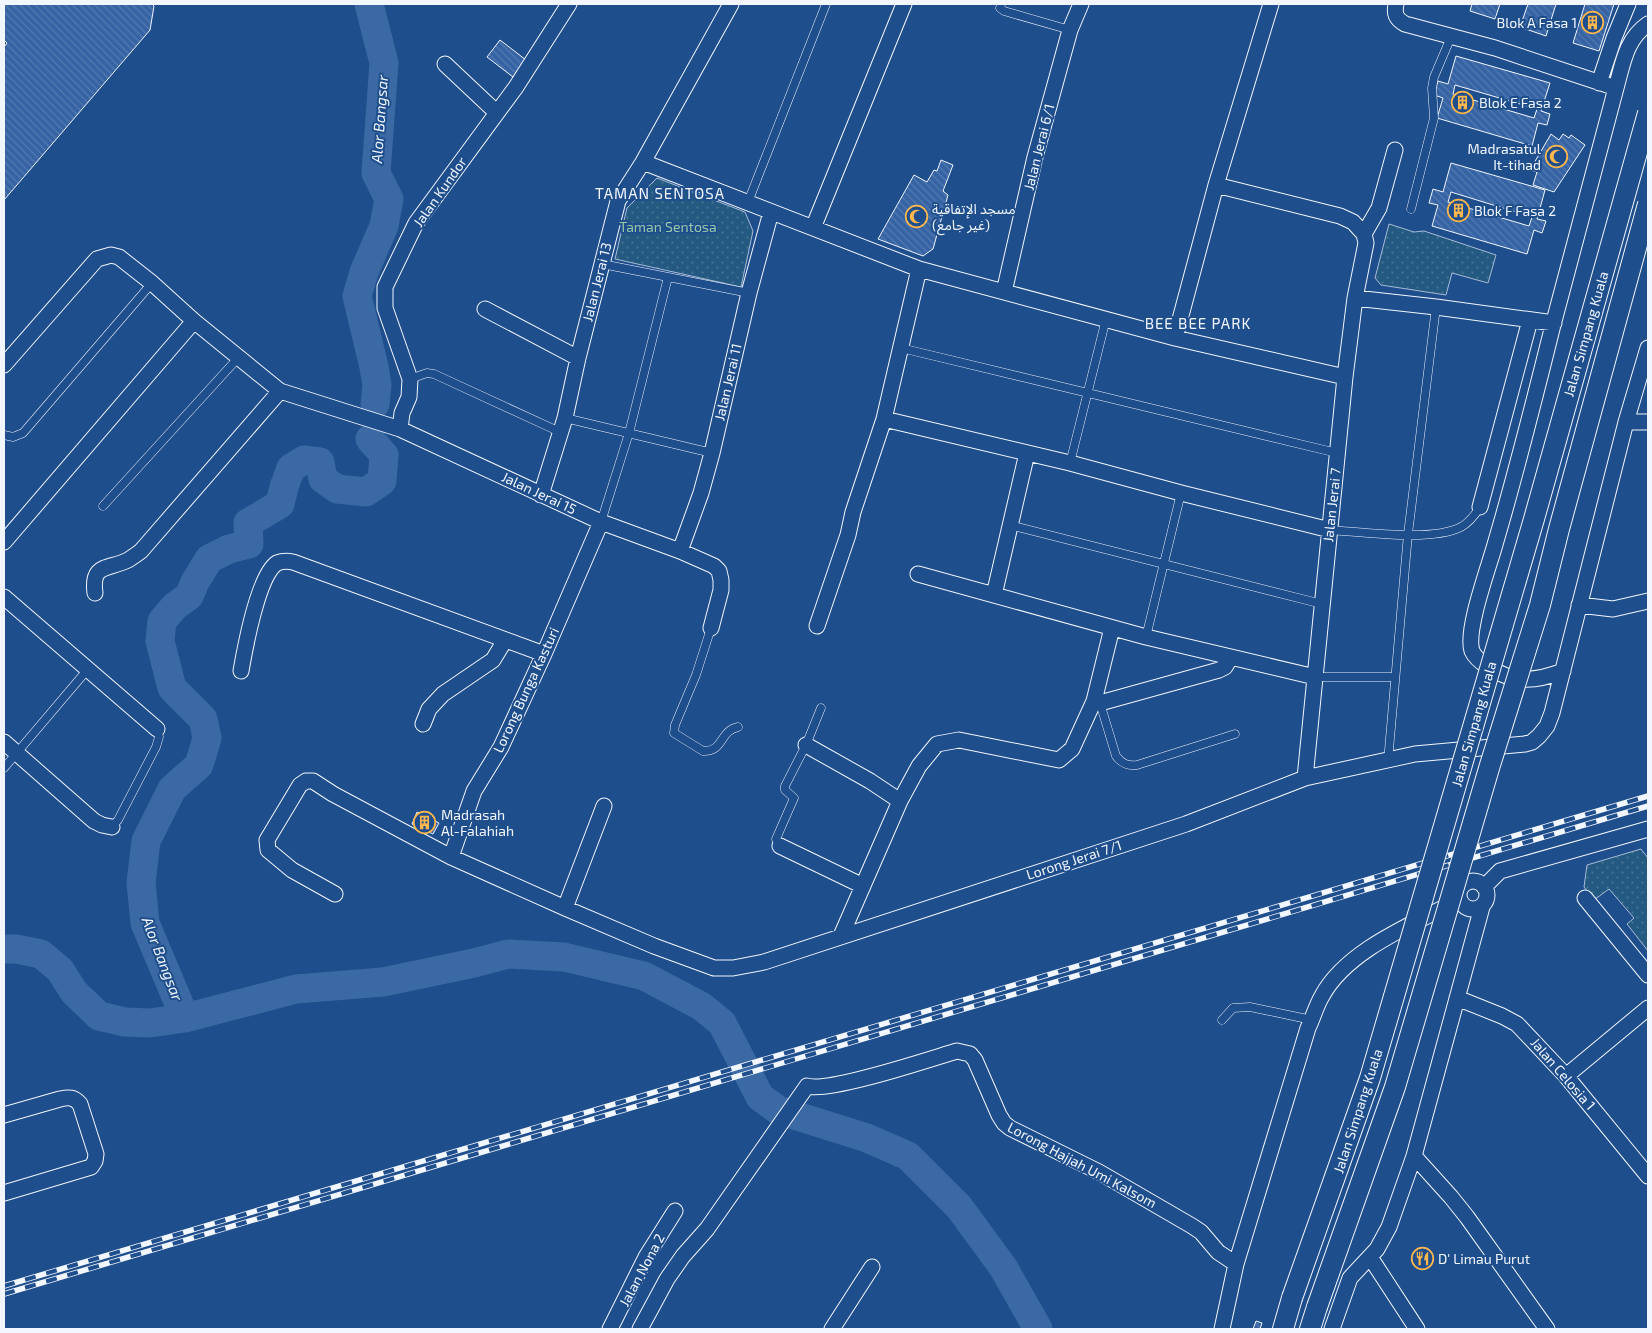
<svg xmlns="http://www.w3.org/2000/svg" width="1652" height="1333" font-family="'Exo 2','Noto Sans Arabic',sans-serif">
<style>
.park{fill:url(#park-dots);stroke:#a8bbd7}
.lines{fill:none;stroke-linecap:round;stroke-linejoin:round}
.river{stroke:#3b69a3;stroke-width:29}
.building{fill:url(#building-back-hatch);stroke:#f2f6ff;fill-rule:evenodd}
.lane-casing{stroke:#f2f6ff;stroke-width:9}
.street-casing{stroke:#f2f6ff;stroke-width:17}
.secondary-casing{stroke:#f2f6ff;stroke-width:22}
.lane{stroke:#1f4e8c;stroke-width:8}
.street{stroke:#1f4e8c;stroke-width:15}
.secondary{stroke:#1f4e8c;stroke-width:20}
.rail-casing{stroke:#f2f6ff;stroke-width:5.5}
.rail{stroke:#1f4e8c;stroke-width:4;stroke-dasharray:11;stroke-linecap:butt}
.secondary-bridge-casing{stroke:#f2f6ff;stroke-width:22;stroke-linecap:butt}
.secondary-bridge{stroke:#1f4e8c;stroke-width:20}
.labels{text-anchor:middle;stroke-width:4;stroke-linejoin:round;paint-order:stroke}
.poi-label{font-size:14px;fill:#f2f6ff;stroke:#1f4e8c;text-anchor:start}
.street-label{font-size:14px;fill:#f2f6ff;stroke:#1f4e8c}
.park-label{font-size:14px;fill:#97c8a6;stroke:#1f4e8c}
.water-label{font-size:15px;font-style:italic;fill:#f2f6ff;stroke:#1f4e8c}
.neighbourhood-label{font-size:15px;letter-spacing:1px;fill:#f2f6ff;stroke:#1f4e8c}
</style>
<defs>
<pattern id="park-dots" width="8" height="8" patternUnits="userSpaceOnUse" patternTransform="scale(1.25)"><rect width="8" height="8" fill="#245a82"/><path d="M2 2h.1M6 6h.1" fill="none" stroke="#447295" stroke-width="1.8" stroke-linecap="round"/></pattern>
<pattern id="building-back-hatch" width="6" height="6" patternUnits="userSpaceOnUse" patternTransform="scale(1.25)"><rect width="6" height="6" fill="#3563a3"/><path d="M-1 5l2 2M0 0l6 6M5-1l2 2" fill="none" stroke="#537ab1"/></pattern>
</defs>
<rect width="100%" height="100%" fill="#1f4e8c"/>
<path class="park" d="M657,178L745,212L753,231L741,287L615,259L627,208Z
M1389,224L1414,232L1424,231L1496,255L1488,283L1452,273L1446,295L1381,285L1375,278Z
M1641,849L1648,858V951L1627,924L1634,918L1609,889L1594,900L1584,887L1587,865Z"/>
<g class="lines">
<path class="river" d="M369,4L384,63L376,173L389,199L384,226L364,272L357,296L374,367L377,385L375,404
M4,949H16L41,954L60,970L74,992L99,1016L125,1022L150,1023L185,1018L296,989L383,982L474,963L508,954L564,957L644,976L701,1006L722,1023L760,1097L778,1110L867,1138L908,1156L959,1207L1003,1267L1038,1329
M185,1018L145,923L141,883L146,841L172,789L199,765L207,738L203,719L172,688L160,641L162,621L175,606L189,596L195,582L209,559L229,549L249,544L248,523L280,504L284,487L291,468L304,460L320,462L323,479L337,489L366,492L382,481L384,455L370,439"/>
</g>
<path class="building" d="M4,4H152L154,6L150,30L4,200V47L7,43L4,40Z
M1472,4H1500L1495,19L1470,11Z
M1528,4H1556L1546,36L1520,27Z
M1585,4H1614L1599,51L1573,43Z
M500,40L526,60L513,77L487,57Z
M1456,56L1550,83L1541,111L1550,114L1547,125L1538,123L1532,146L1437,118L1443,98L1434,95L1438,81L1448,84ZM1455,85L1537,109L1534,118L1453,94Z
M1551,134L1559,140L1563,134L1569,138L1571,135L1585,145L1554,192L1533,185L1537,172L1530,170Z
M941,160L953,165L943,191L948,195L933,249L923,256L878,239L914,175L927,182L934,170L937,171Z
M1451,163L1545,190L1537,219L1546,221L1542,233L1534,230L1527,254L1432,226L1438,205L1429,203L1433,189L1443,192ZM1451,192L1532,217L1529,226L1448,202Z
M417,812L439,823L433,834L412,824Z
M1256,1321L1262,1323L1260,1329H1253Z"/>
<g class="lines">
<defs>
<path id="lane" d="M1001,4L1000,8L1004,11L1070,30
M748,202L826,4
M1411,209L1434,118L1432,88L1434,77L1451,37
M602,264L749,293
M901,348L1337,453
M410,379L427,373L434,374L560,432
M565,418L712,453
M4,435L13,437L23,433L152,283
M1070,463L1106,319
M103,506L238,358
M601,522L629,433L668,277
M1010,525L1322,604
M1330,530C1364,532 1432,542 1461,527C1470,522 1475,515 1480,507
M711,628L696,675L675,725L674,733L703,751C724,752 719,731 738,727
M1146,637L1181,493
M1315,677H1395
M1100,703L1116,756C1122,764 1128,766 1137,765L1235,734
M1388,761L1408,534L1436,307
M4,768L88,669
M112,827L118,820L156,747L159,737L157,729
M780,846L776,839L794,798L785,790V786L806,745L821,708
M1222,1020L1233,1008L1250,1007L1312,1020"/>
<path id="street" d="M1396,4C1394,14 1396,19 1405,24L1495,48L1616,88
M445,64L496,112
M1599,83L1614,38L1628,4
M643,162L919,269L1175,338L1345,377
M1216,185L1340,216L1353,222L1364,234
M813,228L904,4
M1364,234L1379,208L1395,150
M1004,292L1035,157L1070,30L1081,4
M1355,298L1436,307L1554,323
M485,309L578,358
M1175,338L1216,185L1271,4
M4,365L97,259L111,255L119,257L152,283L194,321L280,391L400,429L601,522L680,551L714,566L719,571L721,580V590L711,628
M884,419L1070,463L1181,493L1330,530
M1626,422H1648
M400,429L402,413L409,397L410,379L385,308V287L416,223L516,87L569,4
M541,495L565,418L578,358L618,201L643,162L731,4
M1480,507L1530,320
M4,542L194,321
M680,551L701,493L712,453L749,293L771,212
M918,574L1146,637L1315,677
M95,593C91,563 108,570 128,560C133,557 137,554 141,551L280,391
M994,595L1027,453
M4,597L157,729
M1579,605L1613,609L1648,601
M817,626L848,535L853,512L884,419L919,269
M241,671C245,648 258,575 277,563C282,561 288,561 293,562L544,654
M1563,671C1535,682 1513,683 1488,667C1482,663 1475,658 1472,651C1465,630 1490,564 1496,541C1517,470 1535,397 1553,325C1574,246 1595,167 1616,88C1623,63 1626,39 1648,24
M1094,701L1100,703L1219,670L1225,667L1231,657
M423,724L429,709L443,694L493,660L505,640
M4,742L94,821L102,825L112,827
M806,745L870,781L900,801
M1305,778L1345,377L1355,298L1366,243L1364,234
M780,846L863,886
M451,857L474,791L501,747L544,654L601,522
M1459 895a14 14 0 1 1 28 0a14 14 0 1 1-28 0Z
M1484,887L1500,871L1648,829
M335,894L292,870L268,850L267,840L300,785L306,781H313L333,794L451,857L565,908L654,946L714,968H733L764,962L1186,824L1305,778L1415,754L1525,744L1532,742L1539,736L1547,726L1552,713L1626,422L1648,348
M1585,898L1648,975
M565,908L604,806
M841,936L900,801L919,766L937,744L959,740L1059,760L1072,749L1094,701L1112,628
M1457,998L1502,1016L1517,1024L1566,1076L1648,1176
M1566,1076L1648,1008
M4,1115L60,1099C69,1097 74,1097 80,1104L96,1154L95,1161L91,1167L4,1193
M1414,1156L1451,1197L1467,1217L1547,1329
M1370,1257L1417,1329
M610,1329L646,1257L675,1211
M640,1329L667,1279L683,1256L707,1229L807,1086C829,1093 930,1059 957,1051L970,1054L975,1060L999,1115L1004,1123L1010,1128L1099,1172L1192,1226L1201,1232L1218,1252L1236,1264
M832,1329L872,1267
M1222,1329L1236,1264L1308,1028C1313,1018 1316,1006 1322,996C1346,951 1411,925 1455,902
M1332,1329L1350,1278L1377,1249L1389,1227L1414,1156L1482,907"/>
<path id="secondary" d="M1283,1329L1292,1298
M1310,1329L1317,1307"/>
</defs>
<use href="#lane" class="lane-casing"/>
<use href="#street" class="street-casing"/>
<use href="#secondary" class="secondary-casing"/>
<use href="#lane" class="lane"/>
<use href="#street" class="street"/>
<use href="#secondary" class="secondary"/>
<defs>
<path id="rail" d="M4,1286L1648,796
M4,1294L1648,806"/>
</defs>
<use href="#rail" class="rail-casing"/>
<use href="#rail" class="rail"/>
<defs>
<path id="secondary-bridge" d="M1292,1298L1370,1078L1534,519L1648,113
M1317,1307L1395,1087L1490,765L1540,605L1559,529L1648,204"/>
</defs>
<use href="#secondary-bridge" class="secondary-bridge-casing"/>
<use href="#secondary-bridge" class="secondary-bridge"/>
</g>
<defs>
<symbol id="building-ring" viewBox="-11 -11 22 22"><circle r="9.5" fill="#1f4e8c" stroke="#ffb74d" stroke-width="1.5"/><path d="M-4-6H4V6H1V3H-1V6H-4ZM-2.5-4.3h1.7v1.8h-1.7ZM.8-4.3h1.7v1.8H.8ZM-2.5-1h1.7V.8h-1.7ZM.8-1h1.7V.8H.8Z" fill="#ffb74d"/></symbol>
<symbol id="mosque-ring" viewBox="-11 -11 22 22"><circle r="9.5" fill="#1f4e8c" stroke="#ffb74d" stroke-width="1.5"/><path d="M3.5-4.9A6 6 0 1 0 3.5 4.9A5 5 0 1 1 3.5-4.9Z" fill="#ffb74d"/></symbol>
<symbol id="restaurant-ring" viewBox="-11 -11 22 22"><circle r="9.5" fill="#1f4e8c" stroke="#ffb74d" stroke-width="1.5"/><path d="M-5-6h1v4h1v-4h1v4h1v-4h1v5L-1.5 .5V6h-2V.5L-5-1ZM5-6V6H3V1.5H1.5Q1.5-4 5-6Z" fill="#ffb74d"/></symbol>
</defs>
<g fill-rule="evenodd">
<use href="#building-ring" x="1580" y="10" width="25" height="25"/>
<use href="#building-ring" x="1450" y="90" width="25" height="25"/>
<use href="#mosque-ring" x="1544" y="144" width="25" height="25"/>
<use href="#building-ring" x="1446" y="198" width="25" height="25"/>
<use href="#mosque-ring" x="904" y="204" width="25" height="25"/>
<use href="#building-ring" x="412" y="810" width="25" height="25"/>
<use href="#restaurant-ring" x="1410" y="1246" width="25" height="25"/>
</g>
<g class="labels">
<g class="poi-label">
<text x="1577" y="28" text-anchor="end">Blok A Fasa 1</text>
<text x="1479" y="108">Blok E Fasa 2</text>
<text x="1541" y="154" text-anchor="end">Madrasatul<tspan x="1541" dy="16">It-tihad</tspan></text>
<text x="932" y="214">مسجد الإتفاقية<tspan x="932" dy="16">(غير جامع)</tspan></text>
<text x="1474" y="216">Blok F Fasa 2</text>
<text x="441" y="820">Madrasah<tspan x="441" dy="16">Al-Falahiah</tspan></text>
<text x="1438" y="1264">D' Limau Purut</text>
</g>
<g class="street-label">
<text transform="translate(1039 147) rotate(-76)" y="5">Jalan Jerai 6/1</text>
<text transform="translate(440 192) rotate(-55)" y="5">Jalan Kundor</text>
<text transform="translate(597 282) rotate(-76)" y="5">Jalan Jerai 13</text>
<text transform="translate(1586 334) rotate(-74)" y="5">Jalan Simpang Kuala</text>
<text transform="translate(728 382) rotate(-77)" y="5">Jalan Jerai 11</text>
<text transform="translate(539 493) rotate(25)" y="5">Jalan Jerai 15</text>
<text transform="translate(1332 505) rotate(-84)" y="5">Jalan Jerai 7</text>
<text transform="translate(526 690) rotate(-65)" y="5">Lorong Bunga Kasturi</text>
<text transform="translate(1474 724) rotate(-74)" y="5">Jalan Simpang Kuala</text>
<text transform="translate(1074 860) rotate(-18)" y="5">Lorong Jerai 7/1</text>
<text transform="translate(1563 1074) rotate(49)" y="5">Jalan Celosia 1</text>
<text transform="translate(1358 1111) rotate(-72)" y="5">Jalan Simpang Kuala</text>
<text transform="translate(1082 1165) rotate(28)" y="5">Lorong Hajjah Umi Kalsom</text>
<text transform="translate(642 1270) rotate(-62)" y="5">Jalan Nona 2</text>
</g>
<g class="park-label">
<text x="668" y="232">Taman Sentosa</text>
</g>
<g class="water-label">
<text transform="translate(380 119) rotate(-86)" y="5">Alor Bangsar</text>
<text transform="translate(162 959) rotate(69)" y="5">Alor Bangsar</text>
</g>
<g class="neighbourhood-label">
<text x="660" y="199">TAMAN SENTOSA</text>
<text x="1198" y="329">BEE BEE PARK</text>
</g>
</g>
<rect width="1652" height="1333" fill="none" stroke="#f2f6ff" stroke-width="10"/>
</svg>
